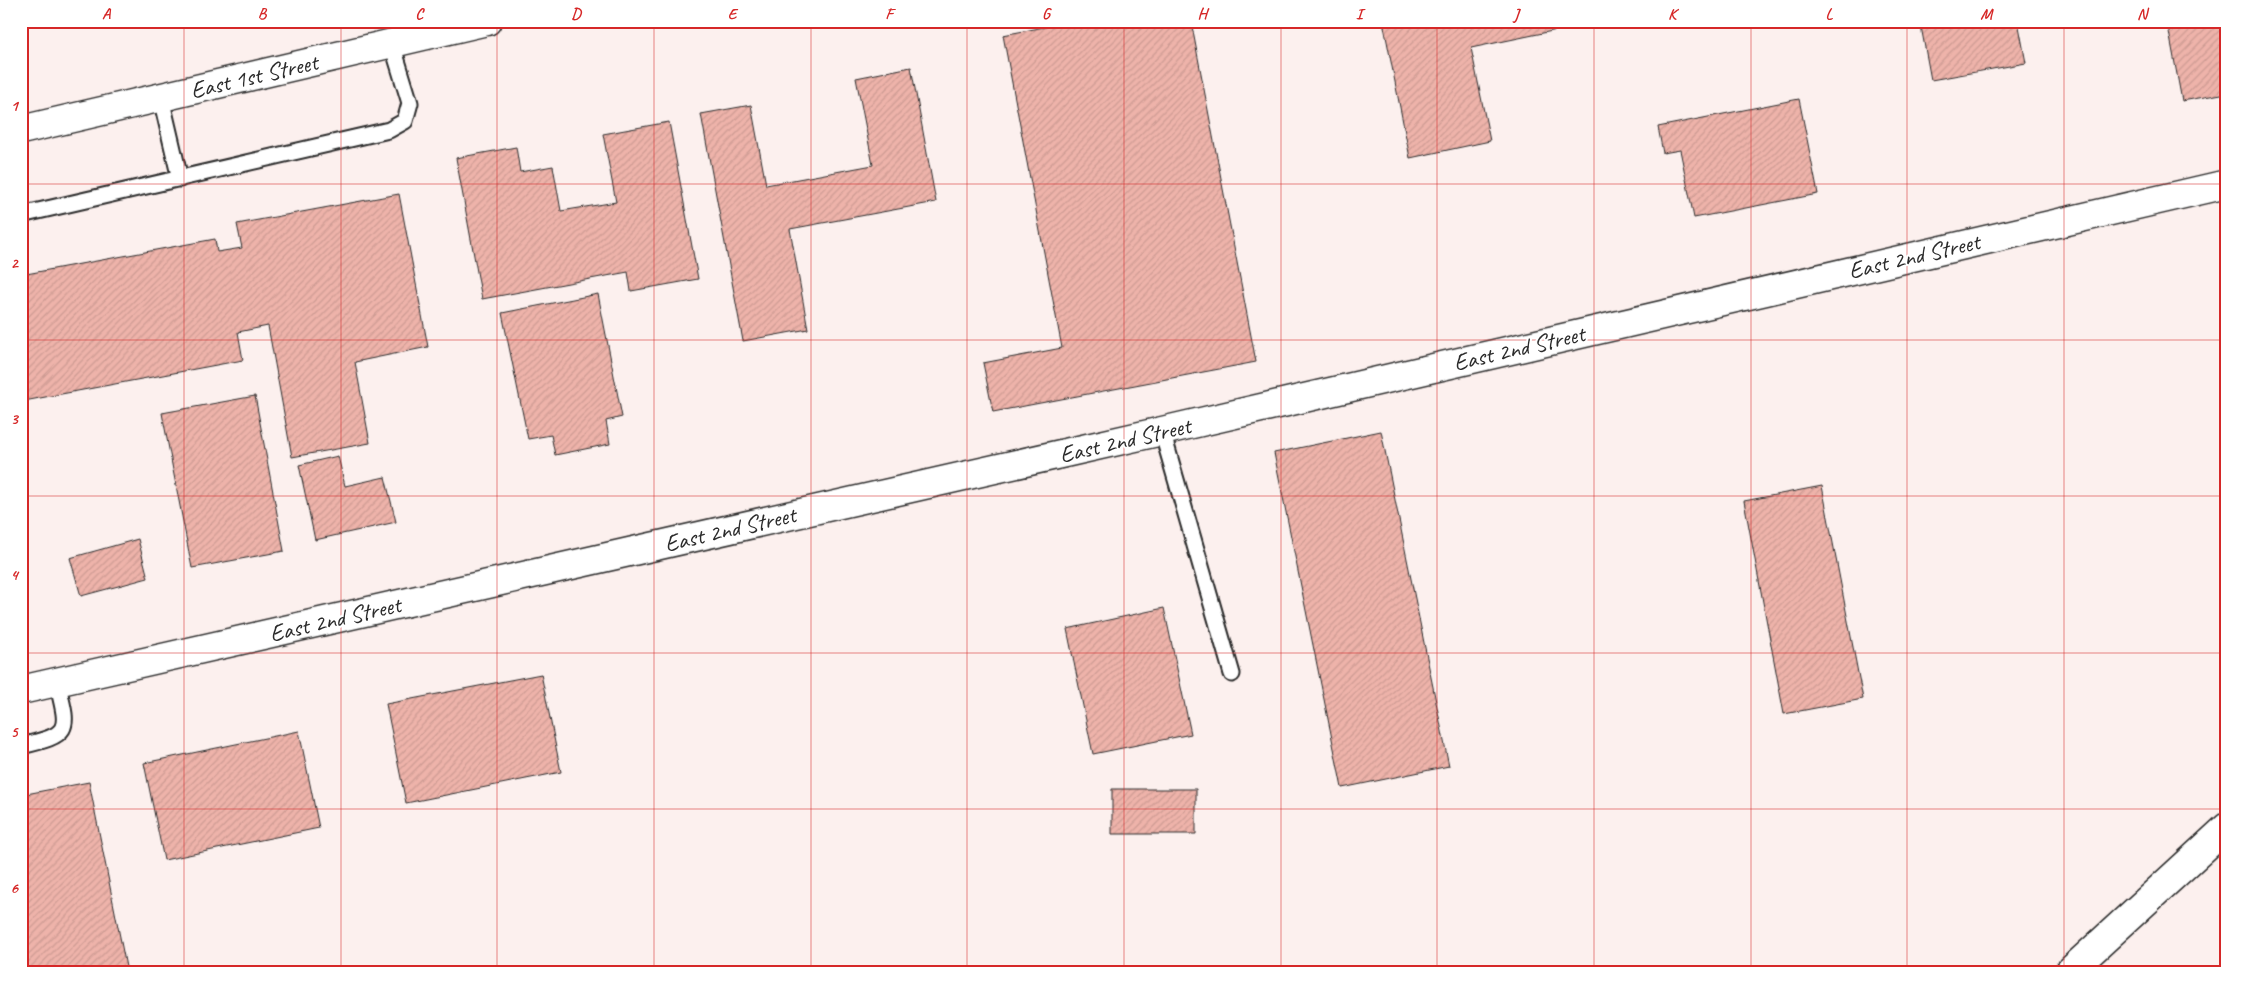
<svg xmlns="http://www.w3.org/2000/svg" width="2248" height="993" font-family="Caveat,sans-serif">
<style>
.building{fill:url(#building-hatch);stroke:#2b2b2b}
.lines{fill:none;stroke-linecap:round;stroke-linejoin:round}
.service-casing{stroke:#2b2b2b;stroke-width:19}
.minor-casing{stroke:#2b2b2b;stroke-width:31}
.service{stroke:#fff;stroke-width:15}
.minor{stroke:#fff;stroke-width:28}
.grid{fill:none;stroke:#d62828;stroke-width:1;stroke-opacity:0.55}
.labels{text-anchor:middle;stroke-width:4;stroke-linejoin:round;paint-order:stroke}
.street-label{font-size:24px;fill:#2b2b2b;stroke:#fff}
.neatline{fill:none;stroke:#d62828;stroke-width:2}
.grid-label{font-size:16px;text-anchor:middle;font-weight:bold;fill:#d62828}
</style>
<defs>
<pattern id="building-hatch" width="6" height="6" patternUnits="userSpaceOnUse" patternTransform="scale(1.25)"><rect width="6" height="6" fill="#eeb3aa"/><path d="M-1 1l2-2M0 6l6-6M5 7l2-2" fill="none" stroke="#cc9a92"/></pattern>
</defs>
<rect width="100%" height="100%" fill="#fcf0ee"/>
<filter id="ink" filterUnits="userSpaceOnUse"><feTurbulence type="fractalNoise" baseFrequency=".02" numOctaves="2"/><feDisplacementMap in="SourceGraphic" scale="10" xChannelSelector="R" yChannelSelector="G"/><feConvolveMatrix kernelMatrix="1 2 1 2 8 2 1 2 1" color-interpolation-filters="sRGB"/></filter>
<g filter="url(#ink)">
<path class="building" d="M1076,21H1191L1256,362L993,412L983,363L1062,348L1003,35Z
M1383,21H1585L1586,24L1471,48L1490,141L1410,158Z
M1920,21H2018L2026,63L1931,80Z
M2167,21H2227V93L2182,101Z
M911,67L936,202L790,229L808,329L743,341L701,114L751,105L766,185L873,165L856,78Z
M1799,99L1818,194L1694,218L1680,150L1663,153L1658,127Z
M669,122L698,279L631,291L628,272L482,299L456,158L516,147L520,172L553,166L561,211L616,202L603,134Z
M399,194L428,347L355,362L370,443L292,457L268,326L238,332L243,360L24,401L21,385V275L215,239L217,252L242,248L237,224Z
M598,294L622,417L606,421L610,444L555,455L551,435L528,439L502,313Z
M255,396L284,551L192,568L162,413Z
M1381,431L1449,766L1342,788L1274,453Z
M338,456L345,486L385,477L396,522L315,540L299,465Z
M1822,486L1863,699L1784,714L1744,501Z
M138,539L148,578L81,596L70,558Z
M1164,608L1191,734L1093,754L1067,629Z
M541,674L561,772L406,803L386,704Z
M299,731L319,828L164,860L144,763Z
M89,782L127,972H21V795Z
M1112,789H1196V834H1112Z"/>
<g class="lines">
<defs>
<path id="service" d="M161,98L180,179
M21,215L389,130L405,121L410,103L392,44
M1162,431L1232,674
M21,746C72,734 69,731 57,682"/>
<path id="minor" d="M21,130L487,21
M21,690L1162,431L2227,184
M2069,972L2227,827"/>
</defs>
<use href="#service" class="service-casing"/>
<use href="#minor" class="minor-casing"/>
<use href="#service" class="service"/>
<use href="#minor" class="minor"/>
</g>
</g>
<path class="grid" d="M184,21V972M341,21V972M497,21V972M654,21V972M811,21V972M967,21V972M1124,21V972M1281,21V972M1437,21V972M1594,21V972M1751,21V972M1907,21V972M2064,21V972M21,184H2227M21,340H2227M21,496H2227M21,653H2227M21,809H2227"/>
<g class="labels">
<g class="street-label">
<text transform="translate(254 76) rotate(-13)" y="8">East 1st Street</text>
<text transform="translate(1914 256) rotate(-13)" y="8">East 2nd Street</text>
<text transform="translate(1519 348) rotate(-13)" y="8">East 2nd Street</text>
<text transform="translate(1125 440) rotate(-13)" y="8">East 2nd Street</text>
<text transform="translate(730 529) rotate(-13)" y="8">East 2nd Street</text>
<text transform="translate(335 619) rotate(-13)" y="8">East 2nd Street</text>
</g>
</g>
<rect width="2248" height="993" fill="none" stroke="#fff" stroke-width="55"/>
<rect x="28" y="28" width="2192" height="938" class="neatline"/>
<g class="grid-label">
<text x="106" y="19">A</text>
<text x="262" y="19">B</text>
<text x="419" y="19">C</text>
<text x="576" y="19">D</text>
<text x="732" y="19">E</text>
<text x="889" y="19">F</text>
<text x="1046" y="19">G</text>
<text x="1202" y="19">H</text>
<text x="1359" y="19">I</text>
<text x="1516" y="19">J</text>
<text x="1672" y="19">K</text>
<text x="1829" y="19">L</text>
<text x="1986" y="19">M</text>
<text x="2142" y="19">N</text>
<text x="14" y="111">1</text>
<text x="14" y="268">2</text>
<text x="14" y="424">3</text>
<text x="14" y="580">4</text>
<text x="14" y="737">5</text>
<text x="14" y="893">6</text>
</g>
</svg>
